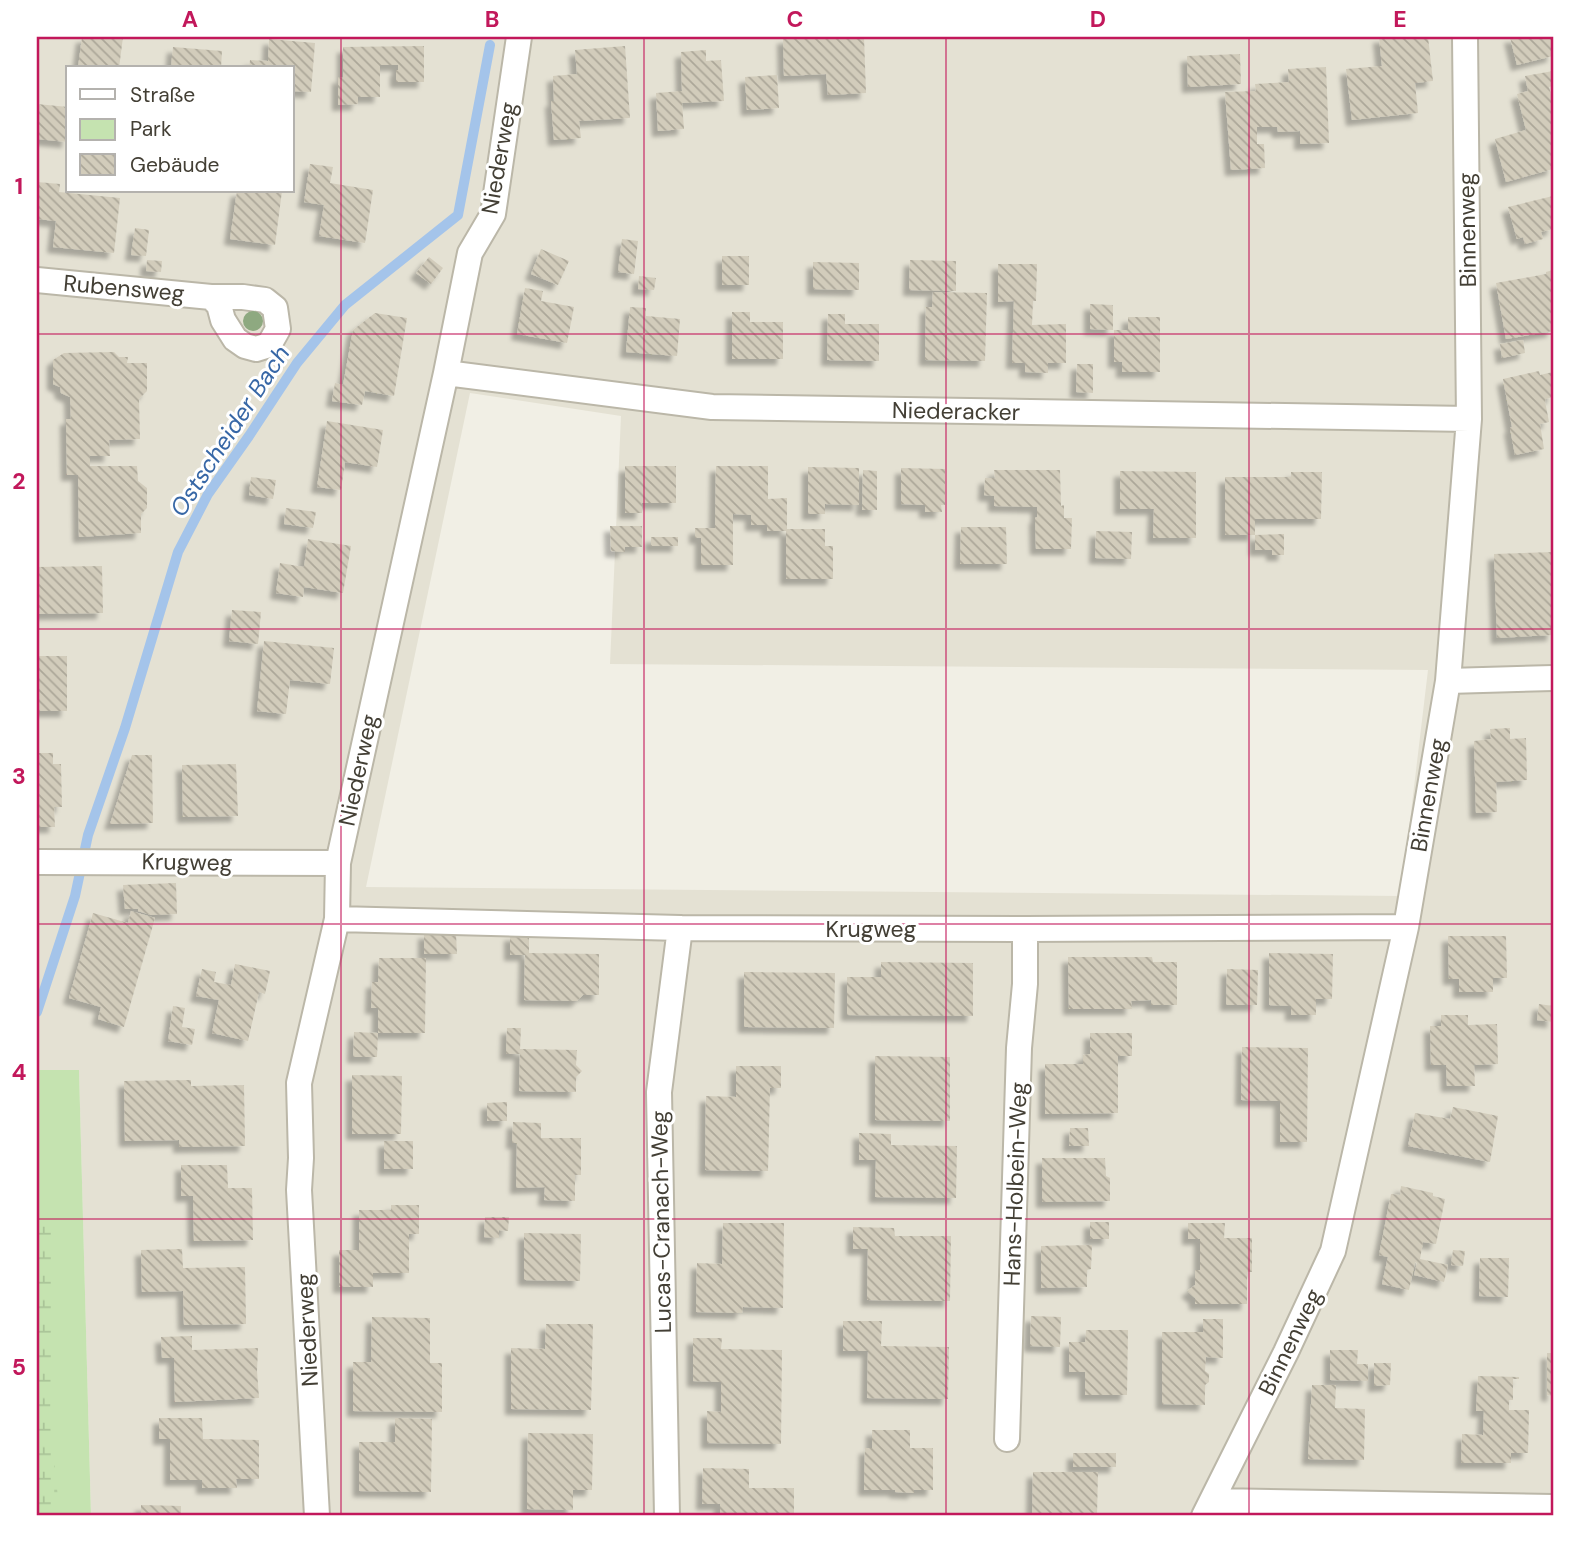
<svg xmlns="http://www.w3.org/2000/svg" width="1590" height="1553" font-family="'DM Sans',sans-serif">
<style>
.residential{fill:#e4e1d3;fill-rule:evenodd}
.green{fill:#c5e3b0}
.wetland{fill:url(#wetland-marsh)}
.lines{fill:none;stroke-linecap:round;stroke-linejoin:round}
.stream{stroke:#a4c4ea;stroke-width:10}
.building{fill:url(#building-back-hatch);filter:url(#shadow)}
.street-casing{stroke:#bbb7a8;stroke-width:28}
.street{stroke:#fff;stroke-width:24}
.tree{fill:#8ea980}
.grid{fill:none;stroke:#c2185b;stroke-width:2;stroke-opacity:0.55}
.labels{text-anchor:middle;stroke-width:6;stroke-linejoin:round;paint-order:stroke}
.street-label{font-size:23px;fill:#433f35;stroke:#fff}
.water-label{font-size:24px;font-style:italic;fill:#3767a6;stroke:#fff}
.neatline{fill:none;stroke:#c2185b;stroke-width:2.5}
.grid-label{font-size:23px;text-anchor:middle;font-weight:bold;fill:#c2185b}
</style>
<defs>
<pattern id="wetland-marsh" width="20" height="14" patternUnits="userSpaceOnUse" patternTransform="scale(1.75)"><rect width="20" height="14" fill="#c5e3b0"/><path d="M1 5h8M5 5V1M11 12h8M15 12V8" fill="none" stroke="#aac498"/></pattern>
<pattern id="building-back-hatch" width="6" height="6" patternUnits="userSpaceOnUse" patternTransform="scale(1.75)"><rect width="6" height="6" fill="#d2ccbb"/><path d="M-1 5l2 2M0 0l6 6M5-1l2 2" fill="none" stroke="#aca799"/></pattern>
<filter id="shadow"><feDropShadow dx="-6" dy="6" stdDeviation="2" flood-color="#0004"/></filter>
</defs>
<rect width="100%" height="100%" fill="#f1efe5"/>
<path class="residential" d="M37,37H1553V1516H91L79,1071L37,1070ZM68,68H292V191H68ZM470,393L621,416L610,664L1428,670L1401,896L366,887Z"/>
<path class="green" d="M37,1070H79L91,1516H37Z"/>
<path class="wetland" d="M37,1209L53,1225L50,1424L60,1516H37Z"/>
<g class="lines">
<path class="stream" d="M37,1012L75,896L88,835L125,728L178,552L208,494L249,436L297,363L345,305L458,215L490,45"/>
</g>
<path class="building" d="M82,37H123L119,68H78Z
M809,37H864L866,93L828,95L826,74L784,76L783,38Z
M1379,37H1428L1433,81L1415,83L1418,113L1352,120L1346,69L1382,66Z
M1510,37H1551L1553,56L1517,65Z
M269,39L315,43L311,92L292,91V68H249L250,60L268,61Z
M424,46V82H396V70H398V65H380V97H358V104L338,105V77L343,78V47Z
M625,46L630,118L579,121L581,138L554,140L551,101H554L553,76L577,74L575,50Z
M173,47L222,51L221,68H171Z
M706,50V61L721,60L724,101L682,103L684,129L658,131L656,93L682,91L681,52Z
M1240,54L1241,84L1188,87L1187,56Z
M1326,67L1329,143L1300,144V131L1278,132L1277,127H1257V144H1264L1265,168L1231,170L1225,92L1256,91L1255,84L1289,82L1288,69Z
M1553,71V86L1549,87L1553,101V169L1506,182L1495,139L1526,130L1517,94L1528,91L1525,76Z
M777,75L779,108L747,110L745,77Z
M37,104L68,107V142L37,139Z
M310,164L333,167L330,183L373,190L365,243L319,236L324,205L304,202Z
M37,182L60,184L59,192L120,198L114,253L53,247L56,221L37,219Z
M237,191H282L275,245L230,239Z
M1553,196V229L1541,232L1543,239L1525,244L1523,237L1517,239L1508,207Z
M135,228L149,230L146,256L131,255Z
M622,239L638,241L634,274L618,272Z
M541,249L569,261L558,285L531,274Z
M722,256H749V285H722Z
M429,257L443,268L431,284L416,273Z
M147,260L162,261L161,272L146,271Z
M910,260L956,261V291L909,290Z
M813,262L859,263V290L813,289Z
M998,264H1037L1036,301H1033L1032,325L1066,324V363H1048V373L1025,372V363H1012L1014,301L998,302Z
M1553,270V331L1506,339L1496,283L1546,274V272Z
M639,276L656,278L654,290L638,289Z
M525,288L543,291L541,301L574,307L567,343L517,334Z
M933,292L987,293L985,361L925,360L926,307H932Z
M1090,304L1113,305V330L1090,329Z
M630,307L646,308V316L680,319L677,356L626,352Z
M732,312H750V322H783V359H732Z
M375,313L407,318L394,396L365,391L362,405L332,401L335,383L343,385L353,330Z
M828,314H845V324H879V361L827,360Z
M1128,317H1160V372H1122V362H1114V330H1128Z
M1523,340L1525,353L1502,358L1500,344Z
M114,352L119,357H128L127,363H147V391L139,399L140,439L109,440L110,456H90V466H137L138,481L147,488V508L141,514V533L79,537L78,475H67L66,419H71L70,397L61,393L60,387L53,384V360L64,353Z
M1077,364H1093V393L1076,392Z
M1539,371L1540,375L1553,372V397L1546,399L1545,401L1549,422L1540,424L1544,449L1515,455L1510,428L1512,427L1503,379Z
M327,421L383,430L377,467L345,462L341,490L317,487Z
M625,466H676V503H642V513H625Z
M716,466H768V499L787,498V529H825V546H833V579H786V531H767V525H751V515L733,514V565H701V538H695V528H715Z
M808,467L859,468V505L825,504V514H808Z
M901,468L945,469V505H941L942,512H925V505L901,504Z
M863,470L877,471V510H862Z
M994,470H1060L1061,506L1064,505V518H1072L1071,549H1036L1035,518L1037,517V507L994,506V496L984,495L985,478H995Z
M1120,471L1196,472V538H1153L1154,509H1120Z
M1291,472H1322L1321,519H1255V535H1225V477H1291Z
M251,477L276,480L273,499L249,495Z
M286,508L316,512L313,528L284,524Z
M610,526H642V547H625V552L611,551Z
M961,527H1006L1007,564H960Z
M1096,531L1132,532L1131,559L1095,558Z
M1284,534V555H1272V550H1255V535Z
M651,537H678V546H651Z
M308,539L351,546L343,593L304,587L303,597L276,593L280,563L304,567Z
M1553,552V635L1497,638L1494,554Z
M102,566L103,613L37,614V567Z
M232,610L261,612L258,644L229,641Z
M264,641L334,648L330,684L290,680L286,714L257,711Z
M37,656H67V711H37Z
M1510,728V739L1526,738L1527,780L1496,782L1497,812L1476,813L1474,741L1491,739L1490,729Z
M37,753H53V764H61L62,807H54L55,827H37Z
M132,755H152L153,823L110,824Z
M236,764L238,816L183,817L182,765Z
M176,883L177,914L151,915L138,911V909H125L123,885Z
M131,911L155,918L124,1027L98,1019L101,1007L69,998L93,913L128,923Z
M424,933L456,934L457,954H424Z
M510,935H529V953L599,954V995H583L577,1001L524,1000L525,955H510Z
M1448,936H1506L1507,978H1493V992H1459V979H1449Z
M1269,953L1333,954L1332,999H1316V1015H1291V1006L1269,1005Z
M1068,957H1152L1153,962H1177V1005H1151V1000L1131,1001L1132,1009H1069Z
M379,958H426L425,1033H378V1008H371L372,982H378Z
M881,962L973,963V1016L847,1015V977H881Z
M235,964L270,971L265,994L259,992L248,1041L212,1033L219,1000L196,996L202,969L216,972L214,982L231,985Z
M1227,969L1258,970L1257,1005H1226Z
M744,972L835,973L834,1028L744,1027Z
M1539,1004L1553,1006V1022L1537,1020Z
M173,1006L185,1008L182,1027L195,1029L192,1045L168,1041Z
M1441,1015H1468V1025L1497,1024L1498,1064L1474,1065L1475,1086H1447L1446,1065H1431L1430,1026H1441Z
M507,1028H521L520,1049L577,1050L576,1065L582,1071L576,1077V1092L519,1091L520,1054H506Z
M354,1032L378,1033L377,1057H353Z
M1090,1033H1132V1056H1118V1113L1045,1114V1064H1083V1055L1090,1054Z
M1242,1047L1308,1048L1307,1142H1280V1101L1241,1100Z
M875,1056L950,1057V1121L875,1120Z
M736,1066H781V1088H770L768,1171L705,1170L706,1096L736,1097Z
M352,1075L402,1076L401,1134H352Z
M191,1080V1086L244,1085L245,1146L179,1147V1140L125,1141L124,1081Z
M507,1102V1121H487V1103Z
M1453,1107L1498,1116L1490,1162L1408,1146L1415,1113L1450,1119Z
M513,1122L541,1123V1138H581V1175H575V1201L544,1200L545,1187L516,1188L517,1143H512Z
M1070,1128H1088L1089,1146H1069Z
M859,1133L891,1134V1145L957,1146L956,1198L875,1197L876,1160H859Z
M384,1141H413V1169H384Z
M1042,1158H1105L1106,1176L1110,1178V1201L1042,1202Z
M181,1165H227L228,1188H252L253,1240L194,1241L193,1196H181Z
M1401,1186L1433,1193V1196L1445,1199L1436,1244L1423,1242L1420,1259L1448,1265L1444,1282L1414,1275L1417,1263L1415,1262L1409,1290L1382,1284L1388,1257L1379,1255L1391,1194L1400,1195Z
M391,1205H419V1234H409V1273H373V1287H339V1250H359V1210H391Z
M485,1217H509L508,1231L499,1230V1238L484,1237Z
M1090,1222H1109V1239H1090Z
M723,1223H784L783,1308L743,1307L742,1313L696,1312L697,1263L722,1264Z
M1188,1223H1225L1224,1238H1252V1272H1247V1304H1195V1298L1187,1291L1195,1285V1270H1200V1239H1188Z
M853,1227L894,1228L895,1236H951L950,1301L867,1300L868,1249H853Z
M524,1233L581,1234L580,1281L524,1280Z
M1092,1245L1091,1269L1087,1270V1287L1041,1288V1246Z
M182,1249L183,1268L245,1267L246,1324L184,1325L183,1291L142,1292L141,1250Z
M1453,1250L1465,1251L1463,1266L1451,1265Z
M1480,1258H1509L1508,1297L1479,1296Z
M1031,1316L1061,1317L1060,1347L1030,1346Z
M372,1317L430,1318V1363H442V1412L353,1411V1362H371Z
M1203,1319H1223V1358L1206,1357L1205,1371L1209,1374V1382L1205,1385V1405L1162,1404V1332H1203Z
M843,1321H882L881,1346L949,1347L948,1399L867,1398L868,1351H843Z
M546,1324H593L591,1410L511,1409V1348L545,1349Z
M1086,1330H1128L1127,1395H1085V1372H1069V1342H1085Z
M192,1336V1350L258,1348L257,1371L259,1398L175,1402L174,1358H162L161,1337Z
M693,1338H722L721,1349L782,1350L781,1444L707,1443V1411L721,1412V1382L693,1381Z
M1330,1350H1358L1357,1364H1368V1381L1330,1380Z
M1547,1353H1553V1396L1547,1395Z
M1374,1363H1391L1390,1385L1374,1386Z
M1478,1376L1519,1377V1379H1513V1400H1509V1410H1529L1528,1453H1511V1463H1461L1462,1434L1483,1435L1484,1411H1476Z
M1312,1385H1336L1335,1408L1365,1409L1364,1460L1308,1459Z
M159,1418H202L203,1439L259,1440V1479H236L237,1488H202V1480H170V1439H159Z
M395,1418L432,1419L431,1492L359,1491V1442H395Z
M872,1430H910V1448H933V1490H914V1493L895,1492V1490H864L865,1448H872Z
M528,1433L593,1434L592,1490H573V1510L527,1509Z
M1073,1453H1116V1467H1073Z
M703,1468L749,1469V1488H794V1516H720V1504H702Z
M1033,1472H1098L1097,1516H1032Z
M141,1505L181,1506V1516H141Z"/>
<g class="lines">
<defs>
<path id="street" d="M37,280L211,297H243L265,300L275,308L278,329L269,345L256,349L245,346L235,339L223,320L219,305L211,297
M446,373L712,407L1469,419
M1448,681L1553,678
M37,862L338,863
M337,919L680,928L1025,929L1406,927
M1007,1439L1019,1048L1025,984V929
M1212,1501L1553,1507
M317,1516L299,1190L301,1158L299,1083L337,919L338,863L446,373L470,253L493,214L519,37
M667,1516L659,1092L680,928
M1204,1516L1286,1352L1333,1251L1406,927L1448,681L1469,419L1465,37"/>
</defs>
<use href="#street" class="street-casing"/>
<use href="#street" class="street"/>
</g>
<circle class="tree" cx="253" cy="321" r="10"/>
<path class="grid" d="M341,37V1516M644,37V1516M946,37V1516M1249,37V1516M37,334H1553M37,629H1553M37,924H1553M37,1219H1553"/>
<g class="labels">
<g class="street-label">
<text transform="translate(499 158) rotate(-80)" y="8">Niederweg</text>
<text transform="translate(1467 230) rotate(-91)" y="8">Binnenweg</text>
<text transform="translate(124 288) rotate(5)" y="8">Rubensweg</text>
<text transform="translate(956 411) rotate(1)" y="8">Niederacker</text>
<text transform="translate(358 770) rotate(-78)" y="8">Niederweg</text>
<text transform="translate(1428 795) rotate(-80)" y="8">Binnenweg</text>
<text transform="translate(187 862) rotate(1)" y="8">Krugweg</text>
<text x="871" y="937">Krugweg</text>
<text transform="translate(1015 1184) rotate(-88)" y="8">Hans-Holbein-Weg</text>
<text transform="translate(661 1222) rotate(-91)" y="8">Lucas-Cranach-Weg</text>
<text transform="translate(307 1330) rotate(-93)" y="8">Niederweg</text>
<text transform="translate(1290 1342) rotate(-64)" y="8">Binnenweg</text>
</g>
<g class="water-label">
<text transform="translate(230 431) rotate(-57)" y="8">Ostscheider Bach</text>
</g>
</g>
<rect width="1590" height="1553" fill="none" stroke="#ffffff" stroke-width="77"/>
<rect x="66" y="66" width="228" height="126" fill="#ffffff" stroke="#b4b2ae" stroke-width="2"/>
<rect x="80" y="89" width="35" height="10" fill="#ffffff" stroke="#b4b2ae" stroke-width="2"/>
<text x="130" y="102" font-size="21" fill="#433f35">Straße</text>
<rect x="80" y="119" width="35" height="21" fill="#c5e3b0" stroke="#b4b2ae" stroke-width="2"/>
<text x="130" y="136" font-size="21" fill="#433f35">Park</text>
<rect x="80" y="154" width="35" height="21" fill="url(#building-back-hatch)" stroke="#b4b2ae" stroke-width="2"/>
<text x="130" y="172" font-size="21" fill="#433f35">Gebäude</text>
<rect x="38" y="38" width="1514" height="1476" class="neatline"/>
<g class="grid-label">
<text x="190" y="27">A</text>
<text x="492" y="27">B</text>
<text x="795" y="27">C</text>
<text x="1098" y="27">D</text>
<text x="1400" y="27">E</text>
<text x="19" y="194">1</text>
<text x="19" y="489">2</text>
<text x="19" y="784">3</text>
<text x="19" y="1080">4</text>
<text x="19" y="1375">5</text>
</g>
</svg>
